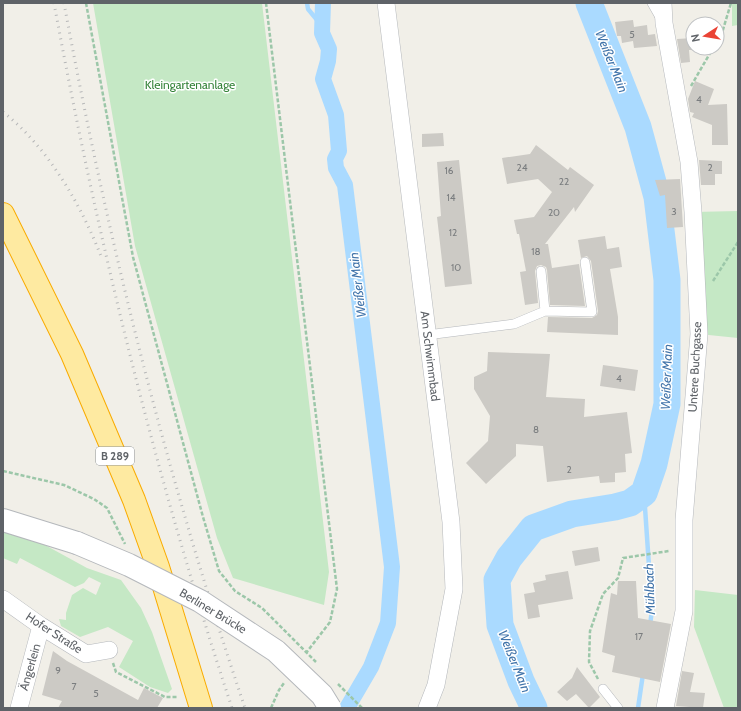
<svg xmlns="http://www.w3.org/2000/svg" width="741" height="711" font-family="Cabin,sans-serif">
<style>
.green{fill:#c5e8c5}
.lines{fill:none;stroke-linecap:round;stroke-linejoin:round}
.stream{stroke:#aadaff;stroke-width:4.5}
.canal{stroke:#aadaff;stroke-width:16}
.river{stroke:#aadaff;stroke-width:27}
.building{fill:#cccac5}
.service-casing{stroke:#b5b8bc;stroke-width:10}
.minor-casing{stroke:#b5b8bc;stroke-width:18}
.tertiary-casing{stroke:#b5b8bc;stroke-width:24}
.trunk-casing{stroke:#f9ab00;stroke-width:24}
.path{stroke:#9cc7a9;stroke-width:2.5;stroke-dasharray:4 2;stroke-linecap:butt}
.service{stroke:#fff;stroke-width:9}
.minor{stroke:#fff;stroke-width:17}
.tertiary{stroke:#fff;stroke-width:22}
.trunk{stroke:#feeaa1;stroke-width:22}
.rail{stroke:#b6b7b8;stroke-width:3;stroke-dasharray:1 5;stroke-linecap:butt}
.tertiary-bridge-casing{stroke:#b5b8bc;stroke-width:24;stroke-linecap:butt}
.tertiary-bridge{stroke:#fff;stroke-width:22}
.labels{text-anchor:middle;stroke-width:3;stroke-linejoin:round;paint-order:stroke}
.number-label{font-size:10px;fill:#7a7d7f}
.shield{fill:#fff;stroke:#8f9295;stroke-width:1}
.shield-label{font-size:11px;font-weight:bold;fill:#5f6368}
.park-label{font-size:12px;fill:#348238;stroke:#fff}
.street-label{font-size:12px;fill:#5f6368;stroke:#fff}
.water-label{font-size:13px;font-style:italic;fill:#4174aa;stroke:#fff}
</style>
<rect width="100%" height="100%" fill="#f1efe8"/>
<path class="green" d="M93,3H262L329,572L324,605L233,578L217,538L135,246Z
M732,3H738V25L732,26Z
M738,211V338L699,334L693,212Z
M3,530L15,533L45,545L87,568L121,580L141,608L152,632L172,689L168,693L150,687L119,667L133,641L108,627L80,637L61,626L59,619L66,620V613L72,595L83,588L96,595L101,583L89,577L84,583L75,587L20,558L17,564L3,558Z
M695,590L738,595V708H724L694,627Z"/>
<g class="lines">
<path class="stream" d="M307,3L308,9L322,26
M644,493L652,610L650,625
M638,708L643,674"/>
<path class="canal" d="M323,3L322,33L329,49L328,61L323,79L336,115L339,151L335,159L336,168L345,185L392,567L388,623L371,667L347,708"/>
<path class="river" d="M534,708L521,681L500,625L497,580L509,558L533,528L572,514L615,507L630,503L644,493L654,464L667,404V280L657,197L638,127L589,3"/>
</g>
<path class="building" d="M633,20L634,27L647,25L648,35L655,34L657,46L634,48L633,41L622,43L621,36H617L615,22Z
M693,38L694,50H689L690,62L681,63L677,39Z
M695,81L714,89L708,105L727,104L728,145H712V125L692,117L694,113L690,112L688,99Z
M443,133L444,146L422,147V134Z
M536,145L568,170L570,167L594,185L575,212L574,207L545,244H548L552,268L579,264L585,306L550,305L547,270L546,267L541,265L537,266L535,271L538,303L525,305L520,272L526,271L519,234H517L514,220L534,217L552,192L538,179L507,184L502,158L530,154Z
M459,160L472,284L445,287L437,217L441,216L437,162Z
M699,160L722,161V174H715V185H701Z
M680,179L683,227L667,228L665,195L660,196L655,180Z
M605,236L607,249L619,247L622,267L610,269L618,317V335L547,332L548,317L592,318L597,315L598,311L591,261L587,256L581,258L578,240Z
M488,352L550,354L546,397L585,399L584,417L627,412L632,453L625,454L626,472L615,473V482L600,483L599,476L547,482L543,446L516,444V456L486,484L466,463L488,441L490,416L474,389V377L487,371Z
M603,365L638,370L635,391L600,386Z
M598,547L600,561L575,566L572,551Z
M568,571L573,599L538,605L540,617L528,619L524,594L535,592L533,583L546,580L545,575Z
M618,581H636L638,618L671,624L660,682L612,672L615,656L602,652L611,593L617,595Z
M53,651L67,661L138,700L144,688L163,698L157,708H58L62,701L42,695Z
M577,667L600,697L589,708L576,694L567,701L557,692L572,678Z
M682,671L694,673L690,692L705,693L703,708L676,706Z"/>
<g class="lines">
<defs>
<path id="service" d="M652,3L660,17
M541,271L545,311
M427,335L514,324L545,311L592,312L585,262
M603,689L618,708"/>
<path id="minor" d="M386,3L451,522L454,589L436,685L427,708
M663,3L664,23L689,162L693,212L699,334L684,520V611L665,708
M3,599L41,626L86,654L109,650
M19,708L41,626"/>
<path id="tertiary" d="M3,520L77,543"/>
<path id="trunk" d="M3,214L72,354L134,500L158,567L201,708"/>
</defs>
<use href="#service" class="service-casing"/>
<use href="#minor" class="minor-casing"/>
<use href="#tertiary" class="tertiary-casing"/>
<use href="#trunk" class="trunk-casing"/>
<path class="path" d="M86,3L133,257L203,517L219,571L235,591L262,608L316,662
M266,3L337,589L330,622L306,653
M717,41L722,33L731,3
M691,86L713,48
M713,281L738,242
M3,471L64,485L94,499L107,508L125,544
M113,663L116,672L165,697H178
M598,679L589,662L590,631L603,594L618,578L623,558L669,551
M338,684L362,708
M271,708L279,690L284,683"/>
<use href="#service" class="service"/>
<use href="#minor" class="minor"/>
<use href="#tertiary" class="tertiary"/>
<use href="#trunk" class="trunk"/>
<path class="rail" d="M54,3C98,242 156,478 232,708
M64,3C108,242 167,477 245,708
M3,112C48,147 82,206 102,259"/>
<defs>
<path id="tertiary-bridge" d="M77,543L129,565L200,601L276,651L322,695L330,708"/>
</defs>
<use href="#tertiary-bridge" class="tertiary-bridge-casing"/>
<use href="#tertiary-bridge" class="tertiary-bridge"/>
</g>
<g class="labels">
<g class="number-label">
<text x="632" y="38">5</text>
<text x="699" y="103">4</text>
<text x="522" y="171">24</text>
<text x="710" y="171">2</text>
<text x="449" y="174">16</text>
<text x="564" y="185">22</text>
<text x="451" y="201">14</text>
<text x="674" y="215">3</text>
<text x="554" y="216">20</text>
<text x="453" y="236">12</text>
<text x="536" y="255">18</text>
<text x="456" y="271">10</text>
<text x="619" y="382">4</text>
<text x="536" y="433">8</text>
<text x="569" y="473">2</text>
<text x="639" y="640">17</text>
<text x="58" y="674">9</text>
<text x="74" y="690">7</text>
<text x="96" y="697">5</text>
</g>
<rect class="shield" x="96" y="447" width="38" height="18" rx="3"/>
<g class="shield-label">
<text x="115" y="460">B 289</text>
</g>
<g class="park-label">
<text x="190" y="89">Kleingartenanlage</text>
</g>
<g class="street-label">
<text transform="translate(430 356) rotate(83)" y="4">Am Schwimmbad</text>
<text transform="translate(695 367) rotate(-87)" y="4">Untere Buchgasse</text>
<text transform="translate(213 611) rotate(31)" y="4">Berliner Brücke</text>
<text transform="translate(54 633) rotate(33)" y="4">Hofer Straße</text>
<text transform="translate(30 667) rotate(-74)" y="4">Ängerlein</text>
</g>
<g class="water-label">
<text transform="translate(612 61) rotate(68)" y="5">Weißer Main</text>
<text transform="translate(357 285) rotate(-97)" y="5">Weißer Main</text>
<text transform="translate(666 377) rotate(-88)" y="5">Weißer Main</text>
<text transform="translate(649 589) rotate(-92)" y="5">Mühlbach</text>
<text transform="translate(515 661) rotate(68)" y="5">Weißer Main</text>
</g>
</g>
<rect width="741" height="711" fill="none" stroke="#5f6368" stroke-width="8"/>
<g transform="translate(705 36) rotate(258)"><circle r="19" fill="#ffffff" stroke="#bfc1c3"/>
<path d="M0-3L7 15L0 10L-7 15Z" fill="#ea4335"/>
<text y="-6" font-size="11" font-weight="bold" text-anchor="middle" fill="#5f6368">N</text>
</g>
</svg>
